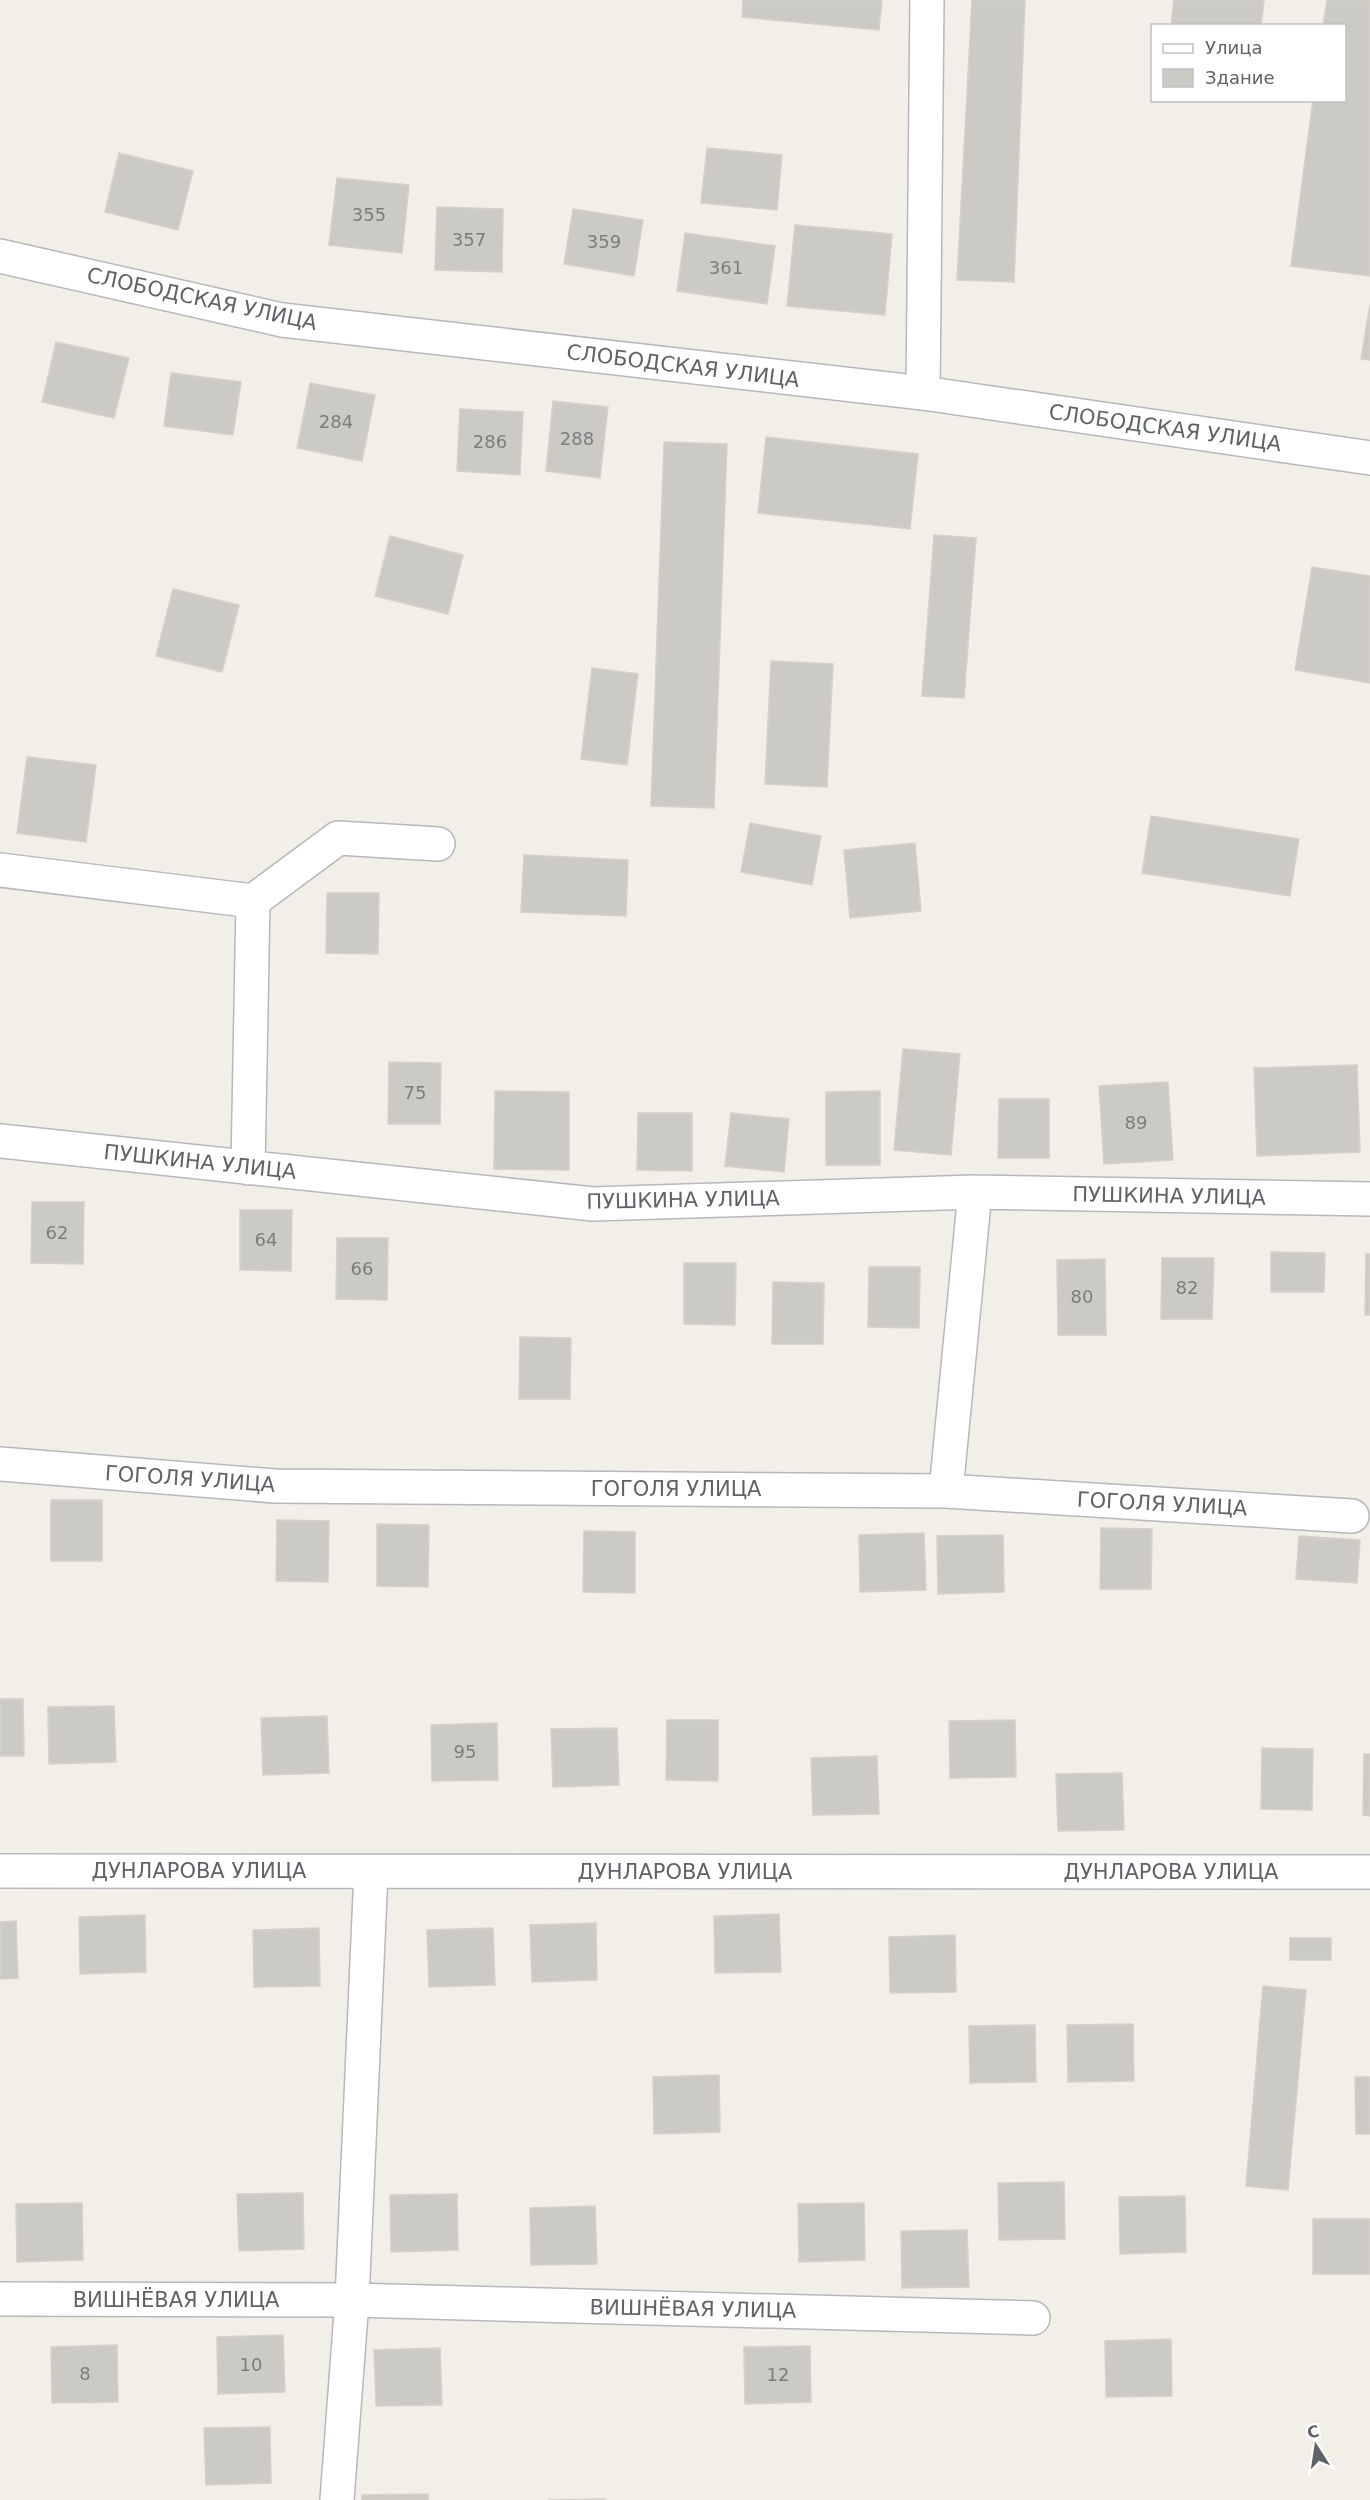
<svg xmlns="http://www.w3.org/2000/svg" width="1370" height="2500" font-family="'DejaVu Sans',sans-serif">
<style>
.building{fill:#cccac5;stroke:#d6d1c6;stroke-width:1.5}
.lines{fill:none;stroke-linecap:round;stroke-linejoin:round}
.minor-casing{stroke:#b5b8bc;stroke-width:36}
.tertiary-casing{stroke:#b5b8bc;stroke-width:36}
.minor{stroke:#fff;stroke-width:33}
.tertiary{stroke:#fff;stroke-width:33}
.labels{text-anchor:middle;stroke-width:4.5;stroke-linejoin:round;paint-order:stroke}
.number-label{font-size:18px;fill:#7a7d7f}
.street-label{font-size:21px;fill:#5f6368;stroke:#fff}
</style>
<rect width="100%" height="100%" fill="#f1efe8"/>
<path class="building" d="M743,0H882L879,30L742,17Z
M972,0H1025L1014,282L957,280Z
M1174,0H1264L1261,26H1171Z
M1327,0H1370V276L1291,266L1313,100H1344V26H1323Z
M707,148L782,155L777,210L701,203Z
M119,153L193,171L178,230L105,212Z
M337,178L409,185L402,253L329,245Z
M437,207L503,209L502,272L435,270Z
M573,209L643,220L634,276L564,264Z
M795,225L892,234L885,315L787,306Z
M685,233L775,246L767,304L677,291Z
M1370,304V360L1361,359Z
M56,342L129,358L114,418L42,402Z
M171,373L241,382L233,435L164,426Z
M310,383L375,395L362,461L297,448Z
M553,401L608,407L600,478L546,471Z
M460,409L523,412L520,475L457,471Z
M766,437L918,454L910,529L758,513Z
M664,442L727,444L714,808L651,806Z
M934,535L976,538L964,698L922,696Z
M390,536L463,555L448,614L375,596Z
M1312,567L1370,576V683L1295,670Z
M173,589L239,605L222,672L156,656Z
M771,661L833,664L827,787L765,784Z
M592,668L638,674L627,765L581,759Z
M27,757L96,765L86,842L17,833Z
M1151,816L1299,839L1290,896L1142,873Z
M750,823L821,836L812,885L741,872Z
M915,843L921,911L850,918L844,850Z
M524,855L628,860L626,916L521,912Z
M327,893H379L378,954L326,953Z
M903,1049L960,1054L951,1155L894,1150Z
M389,1062L441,1063L440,1124H388Z
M1357,1065L1360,1152L1257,1156L1254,1068Z
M1168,1082L1173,1160L1104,1164L1099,1086Z
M495,1091L569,1092V1170L494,1169Z
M880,1091V1165H826V1092Z
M999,1099H1049V1158H998Z
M638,1113H692V1171L637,1170Z
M731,1113L789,1119L784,1172L725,1166Z
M32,1202H84L83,1264L31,1263Z
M240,1210H292L291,1271L240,1270Z
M337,1238H388L387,1300L336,1299Z
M1271,1252L1325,1253L1324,1292H1271Z
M1366,1254H1370V1315H1365Z
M1162,1258H1214L1212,1319H1161Z
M1105,1259L1106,1335H1058L1057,1260Z
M684,1263H736L735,1325L684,1324Z
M869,1267H920L919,1328L868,1327Z
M773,1282L824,1283L823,1344H772Z
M520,1337L571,1338L570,1399H519Z
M51,1500H102V1561H51Z
M277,1520L329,1521L328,1582L276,1581Z
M377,1524L429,1525L428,1587L377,1586Z
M1101,1528L1152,1529L1151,1589H1100Z
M584,1531L635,1532V1593L583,1592Z
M924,1533L926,1590L860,1592L859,1535Z
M1003,1535L1004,1592L938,1594L937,1536Z
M1299,1536L1360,1540L1357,1583L1296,1579Z
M0,1699H23L24,1756H0Z
M114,1706L116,1762L49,1764L48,1707Z
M327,1716L329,1773L263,1775L261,1718Z
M667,1720H718V1781L666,1780Z
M1015,1720L1016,1777L950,1778L949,1721Z
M497,1723L498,1780L432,1781L431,1725Z
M617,1728L619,1785L553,1787L551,1729Z
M1262,1748L1313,1749L1312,1810L1261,1809Z
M1364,1754H1370V1816L1363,1815Z
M877,1756L879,1814L813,1815L811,1758Z
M1122,1773L1124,1830L1058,1831L1056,1774Z
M779,1914L781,1972L715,1973L714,1916Z
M145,1915L146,1972L80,1974L79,1917Z
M16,1921L18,1978L0,1979V1922Z
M596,1923L597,1980L532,1982L530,1925Z
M319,1928L320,1986L254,1987L253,1930Z
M493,1928L495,1985L429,1987L427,1930Z
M955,1935L956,1992L890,1993L889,1937Z
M1290,1938H1331V1960H1290Z
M1263,1986L1306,1990L1288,2190L1246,2186Z
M1133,2024L1134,2081L1068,2082L1067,2025Z
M1035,2025L1036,2082L970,2083L969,2026Z
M719,2075L720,2132L654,2134L653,2077Z
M1355,2077H1370V2134H1356Z
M1064,2182L1065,2239L999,2240L998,2183Z
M303,2193L304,2249L239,2251L237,2194Z
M457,2194L458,2250L391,2252L390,2195Z
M1185,2196L1186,2252L1120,2254L1119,2197Z
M82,2203L83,2260L17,2262L16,2204Z
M864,2203L865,2260L799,2262L798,2204Z
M595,2206L597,2264L531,2265L530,2208Z
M1313,2219H1370V2274H1313Z
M967,2230L969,2287L902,2288L901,2231Z
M283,2335L285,2392L218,2394L217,2337Z
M1171,2339L1172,2396L1106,2397L1105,2341Z
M117,2345L118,2402L52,2403L51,2347Z
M810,2346L811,2402L745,2404L744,2347Z
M440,2348L442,2405L376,2406L374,2350Z
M270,2427L271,2483L206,2485L204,2428Z
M428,2494V2500H362V2495Z
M605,2499V2500H548Z"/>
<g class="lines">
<defs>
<path id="minor" d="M923,393L927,0
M0,870L253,901L338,838L438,844
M0,1141L593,1204L975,1192L1370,1199
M248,1168L253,901
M0,1464L275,1486L946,1491L1352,1516
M946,1491L975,1192
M0,2299L352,2300L1033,2318
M337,2500L352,2300L371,1872"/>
<path id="tertiary" d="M0,256L282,320L923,393L1370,458
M0,1871L1370,1872"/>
</defs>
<use href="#minor" class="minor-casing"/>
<use href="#tertiary" class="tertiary-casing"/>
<use href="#minor" class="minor"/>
<use href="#tertiary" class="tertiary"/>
</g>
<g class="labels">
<g class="number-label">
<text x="369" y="221">355</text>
<text x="469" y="246">357</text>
<text x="604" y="248">359</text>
<text x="726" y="274">361</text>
<text x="336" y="428">284</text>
<text x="577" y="445">288</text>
<text x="490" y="448">286</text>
<text x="415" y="1099">75</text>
<text x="1136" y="1129">89</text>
<text x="57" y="1239">62</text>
<text x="266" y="1246">64</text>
<text x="362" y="1275">66</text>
<text x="1187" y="1294">82</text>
<text x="1082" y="1303">80</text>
<text x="465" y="1758">95</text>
<text x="251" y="2371">10</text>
<text x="85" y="2380">8</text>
<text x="778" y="2381">12</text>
</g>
<g class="street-label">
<text transform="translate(202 299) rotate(12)" y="7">СЛОБОДСКАЯ УЛИЦА</text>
<text transform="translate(683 366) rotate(7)" y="7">СЛОБОДСКАЯ УЛИЦА</text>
<text transform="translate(1165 428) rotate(8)" y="7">СЛОБОДСКАЯ УЛИЦА</text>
<text transform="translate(200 1162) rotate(6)" y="7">ПУШКИНА УЛИЦА</text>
<text transform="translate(1169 1196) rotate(1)" y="7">ПУШКИНА УЛИЦА</text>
<text transform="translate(683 1200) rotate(-1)" y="7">ПУШКИНА УЛИЦА</text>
<text transform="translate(190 1479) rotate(4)" y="7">ГОГОЛЯ УЛИЦА</text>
<text x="676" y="1496">ГОГОЛЯ УЛИЦА</text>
<text transform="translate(1162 1504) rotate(3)" y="7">ГОГОЛЯ УЛИЦА</text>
<text x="199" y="1878">ДУНЛАРОВА УЛИЦА</text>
<text x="685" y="1879">ДУНЛАРОВА УЛИЦА</text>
<text x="1171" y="1879">ДУНЛАРОВА УЛИЦА</text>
<text x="176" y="2307">ВИШНЁВАЯ УЛИЦА</text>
<text transform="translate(693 2309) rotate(1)" y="7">ВИШНЁВАЯ УЛИЦА</text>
</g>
</g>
<rect x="1151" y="24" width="195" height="78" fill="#ffffff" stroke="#bfc1c3" stroke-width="1.5"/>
<rect x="1163" y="44" width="30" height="9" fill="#ffffff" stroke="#bfc1c3" stroke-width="1.5"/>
<text x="1205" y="54" font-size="18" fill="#5f6368">Улица</text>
<rect x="1163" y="69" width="30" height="18" fill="#cccac5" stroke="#bfc1c3" stroke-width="1.5"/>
<text x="1205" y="84" font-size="18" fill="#5f6368">Здание</text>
<g transform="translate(1316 2446) rotate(348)" stroke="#ffffff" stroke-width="4.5" paint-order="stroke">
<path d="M0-4.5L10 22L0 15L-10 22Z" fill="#5f6368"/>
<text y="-9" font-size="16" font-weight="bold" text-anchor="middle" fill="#5f6368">С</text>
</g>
</svg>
